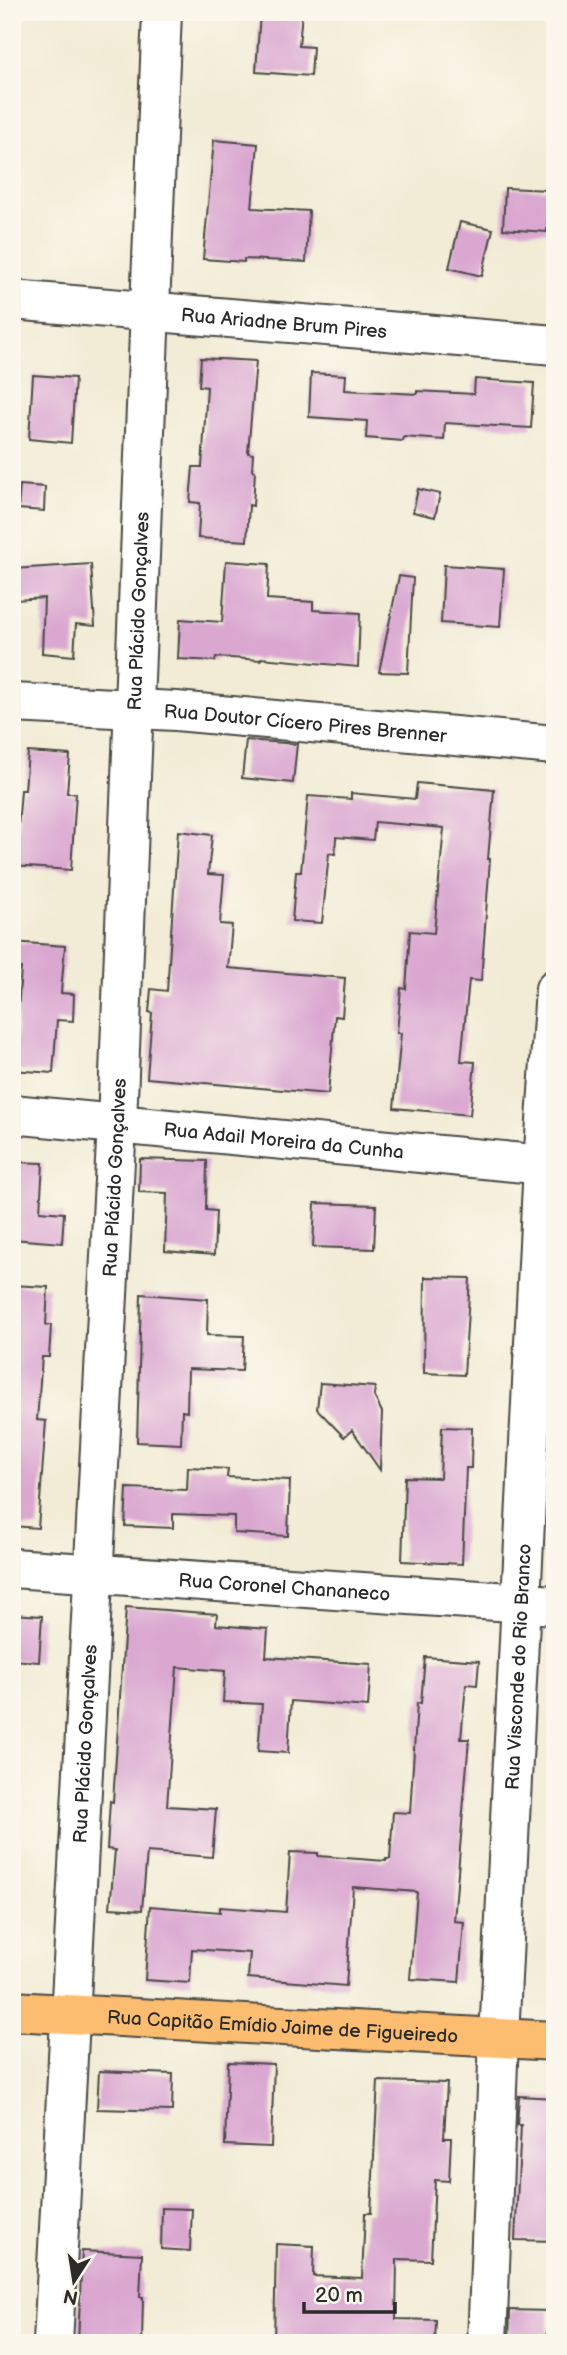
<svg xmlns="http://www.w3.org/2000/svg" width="567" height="2355" font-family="'Balsamiq Sans',sans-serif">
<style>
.building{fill:#daa7d1}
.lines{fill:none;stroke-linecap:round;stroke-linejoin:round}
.minor-casing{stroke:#494845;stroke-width:42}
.major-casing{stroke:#494845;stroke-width:42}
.minor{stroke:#fff;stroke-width:38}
.major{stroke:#fcbd6f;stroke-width:38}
.labels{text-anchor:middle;stroke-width:5;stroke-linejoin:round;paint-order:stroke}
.street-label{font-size:19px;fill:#2b2b2b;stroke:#fbf7ec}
</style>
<rect width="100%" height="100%" fill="#fbf7ec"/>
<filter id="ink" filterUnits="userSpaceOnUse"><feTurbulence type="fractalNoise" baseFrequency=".0143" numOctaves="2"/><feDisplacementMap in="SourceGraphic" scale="14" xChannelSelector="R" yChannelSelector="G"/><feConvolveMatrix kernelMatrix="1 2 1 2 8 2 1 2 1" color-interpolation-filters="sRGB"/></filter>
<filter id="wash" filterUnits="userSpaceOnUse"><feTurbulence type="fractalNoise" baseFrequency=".00686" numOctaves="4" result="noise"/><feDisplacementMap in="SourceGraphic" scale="28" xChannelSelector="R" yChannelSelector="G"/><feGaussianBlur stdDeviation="1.57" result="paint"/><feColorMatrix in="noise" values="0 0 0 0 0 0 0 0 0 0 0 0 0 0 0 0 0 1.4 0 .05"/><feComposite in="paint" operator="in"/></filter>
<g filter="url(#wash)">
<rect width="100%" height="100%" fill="#f2ecd6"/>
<g id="blocks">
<path class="building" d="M260,12H302L299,46L313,47L311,76L256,72Z
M214,140L258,144L252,208L309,211L306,262L244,259V262L203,259Z
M505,188L549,190L547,232L503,229Z
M460,222L493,229L482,276L449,268Z
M201,358L256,361L248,453L253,454L252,470L255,471L253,506L249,505L247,541L198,538L200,503L190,502L193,467H202L207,387L199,386Z
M311,373L346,375L345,390L417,394V391L474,394L475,379L534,383L531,428L445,423L444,440L404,437L403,441L366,438L367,421L309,417Z
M33,375L75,378L71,443L29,439Z
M20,485L45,487L44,511L18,509Z
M418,489L440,494L435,517L413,512Z
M226,561L269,564L267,599L313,602V610L360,613L358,667L261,658V660L216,657L215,661L178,659L180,619L222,622Z
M91,564L95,626L76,624L74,656L42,653L44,598L15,600L13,569Z
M444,565L504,569L500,627L441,623Z
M399,576L413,578L408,673L379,672Z
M246,740L297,744L293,783L242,778Z
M28,752L70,755L67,793H76L71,870L12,866V840H17L21,790H25Z
M417,783L494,790L488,859H490L481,981L469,980L461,1061L475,1062L470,1115L394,1108L401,1033H397L401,988L406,989L410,931L434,933L444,828L375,822L373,840L336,837L335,854L329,853L322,923L292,921L296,872H301L308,796L351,799V793L415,799Z
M178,831L212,835L208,874L224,875L220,924L232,925L228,968L345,978L342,1017L335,1016L328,1094L147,1078L152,1013L149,1012L151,989L167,991Z
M12,942L65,946L61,993L74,994L73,1021L57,1020L53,1073L12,1070V1041H16L21,968L12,967Z
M140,1159L207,1161L206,1210L216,1211L214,1255L165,1251L167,1193L139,1192Z
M12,1162L43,1163L40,1211L64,1213L62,1243L12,1239L15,1195L12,1194Z
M315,1203L376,1205L374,1249L313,1247Z
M425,1277L470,1278L464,1375L424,1373Z
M12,1285L48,1287L46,1325H51L49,1357H42L37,1420L46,1421L38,1528L12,1526Z
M141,1294L208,1299L207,1335L244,1336L242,1371L188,1369L187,1412L182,1411L181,1444L137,1442Z
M320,1383L375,1387L374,1396L382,1412L380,1470L352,1430L344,1437L317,1409Z
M442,1427L472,1428L471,1468H466L462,1564L402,1561L405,1477L440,1478Z
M188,1467L228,1469L227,1477L290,1480L288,1536L234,1533V1516L173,1514V1528L125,1526L127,1488L187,1490Z
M126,1607L217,1614L216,1625L268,1629L266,1657L371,1664L368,1707L291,1701L288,1753L258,1751L262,1704L223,1702L225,1671L177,1667L167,1806L216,1809L212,1857L147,1852L142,1910L110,1908L115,1850L107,1849L110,1801L113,1802Z
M12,1614L42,1616L39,1662L12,1660Z
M425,1657L479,1661L477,1685L466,1684L461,1739H469L454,1921L464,1922L459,1982L410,1979L417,1892L353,1887L346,1986L248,1978L250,1953L192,1949L190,1983L145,1980L150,1906L220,1912V1907L286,1912L290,1852L318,1853V1856L386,1861V1859H390L393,1812L410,1813L417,1703H421Z
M228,2062L274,2064L271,2147L225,2145Z
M99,2071L173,2074L172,2111L97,2109Z
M378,2081L447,2083L444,2138H451L449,2181L435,2180L431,2260L397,2259L396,2319L436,2320L435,2343L274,2342L276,2244L314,2246L313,2276L362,2278L365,2213H371Z
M519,2096L555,2098V2241L515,2240L521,2125H517Z
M162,2208L192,2209L190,2251L161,2249Z
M82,2251L142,2254L140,2297H143L142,2343H78Z
M510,2310L549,2311L547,2343H509Z"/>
</g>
</g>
<g filter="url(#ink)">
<use href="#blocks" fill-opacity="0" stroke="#494845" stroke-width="2"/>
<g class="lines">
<defs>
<g id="minor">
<path id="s1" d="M12,300L555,345"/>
<path id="s2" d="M12,703L176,711L555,745"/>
<path id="s3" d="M12,1114L555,1166"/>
<path id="s4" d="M12,1568L555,1605"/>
<path id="s5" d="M53,2343L117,1123L162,12"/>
<path id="s6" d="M487,2343L499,2037L543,1165L555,989"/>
</g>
<g id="major">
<path id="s7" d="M12,2011L555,2041"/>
</g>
</defs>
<use href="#minor" class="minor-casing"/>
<use href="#major" class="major-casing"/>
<use href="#minor" class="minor"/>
<use href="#major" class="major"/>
</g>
</g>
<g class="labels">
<g class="street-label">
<text dy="7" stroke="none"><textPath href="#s1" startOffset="273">Rua Ariadne Brum Pires</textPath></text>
<text dy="7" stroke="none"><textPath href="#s5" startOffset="1734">Rua Plácido Gonçalves</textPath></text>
<text dy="7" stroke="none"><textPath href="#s2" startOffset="294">Rua Doutor Cícero Pires Brenner</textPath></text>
<text dy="7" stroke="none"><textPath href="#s3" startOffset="273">Rua Adail Moreira da Cunha</textPath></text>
<text dy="7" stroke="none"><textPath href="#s5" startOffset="1167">Rua Plácido Gonçalves</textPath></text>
<text dy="7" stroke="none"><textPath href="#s4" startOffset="273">Rua Coronel Chananeco</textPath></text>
<text dy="7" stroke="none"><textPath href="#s6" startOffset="677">Rua Visconde do Rio Branco</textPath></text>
<text dy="7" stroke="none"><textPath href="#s5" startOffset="600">Rua Plácido Gonçalves</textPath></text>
<text dy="7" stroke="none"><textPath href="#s7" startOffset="271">Rua Capitão Emídio Jaime de Figueiredo</textPath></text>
</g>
</g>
<rect width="567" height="2355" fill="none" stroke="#fbf7ec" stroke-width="42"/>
<g transform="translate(74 2281) rotate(192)" stroke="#fbf7ec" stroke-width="5" paint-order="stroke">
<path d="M0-5L12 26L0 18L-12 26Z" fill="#2b2b2b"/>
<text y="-10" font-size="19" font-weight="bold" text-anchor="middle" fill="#2b2b2b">N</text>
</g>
<path d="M304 2302v10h91v-10" fill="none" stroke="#2b2b2b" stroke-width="3.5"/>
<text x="315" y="2302" font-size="21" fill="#2b2b2b" stroke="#fbf7ec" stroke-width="5" paint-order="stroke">20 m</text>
</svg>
